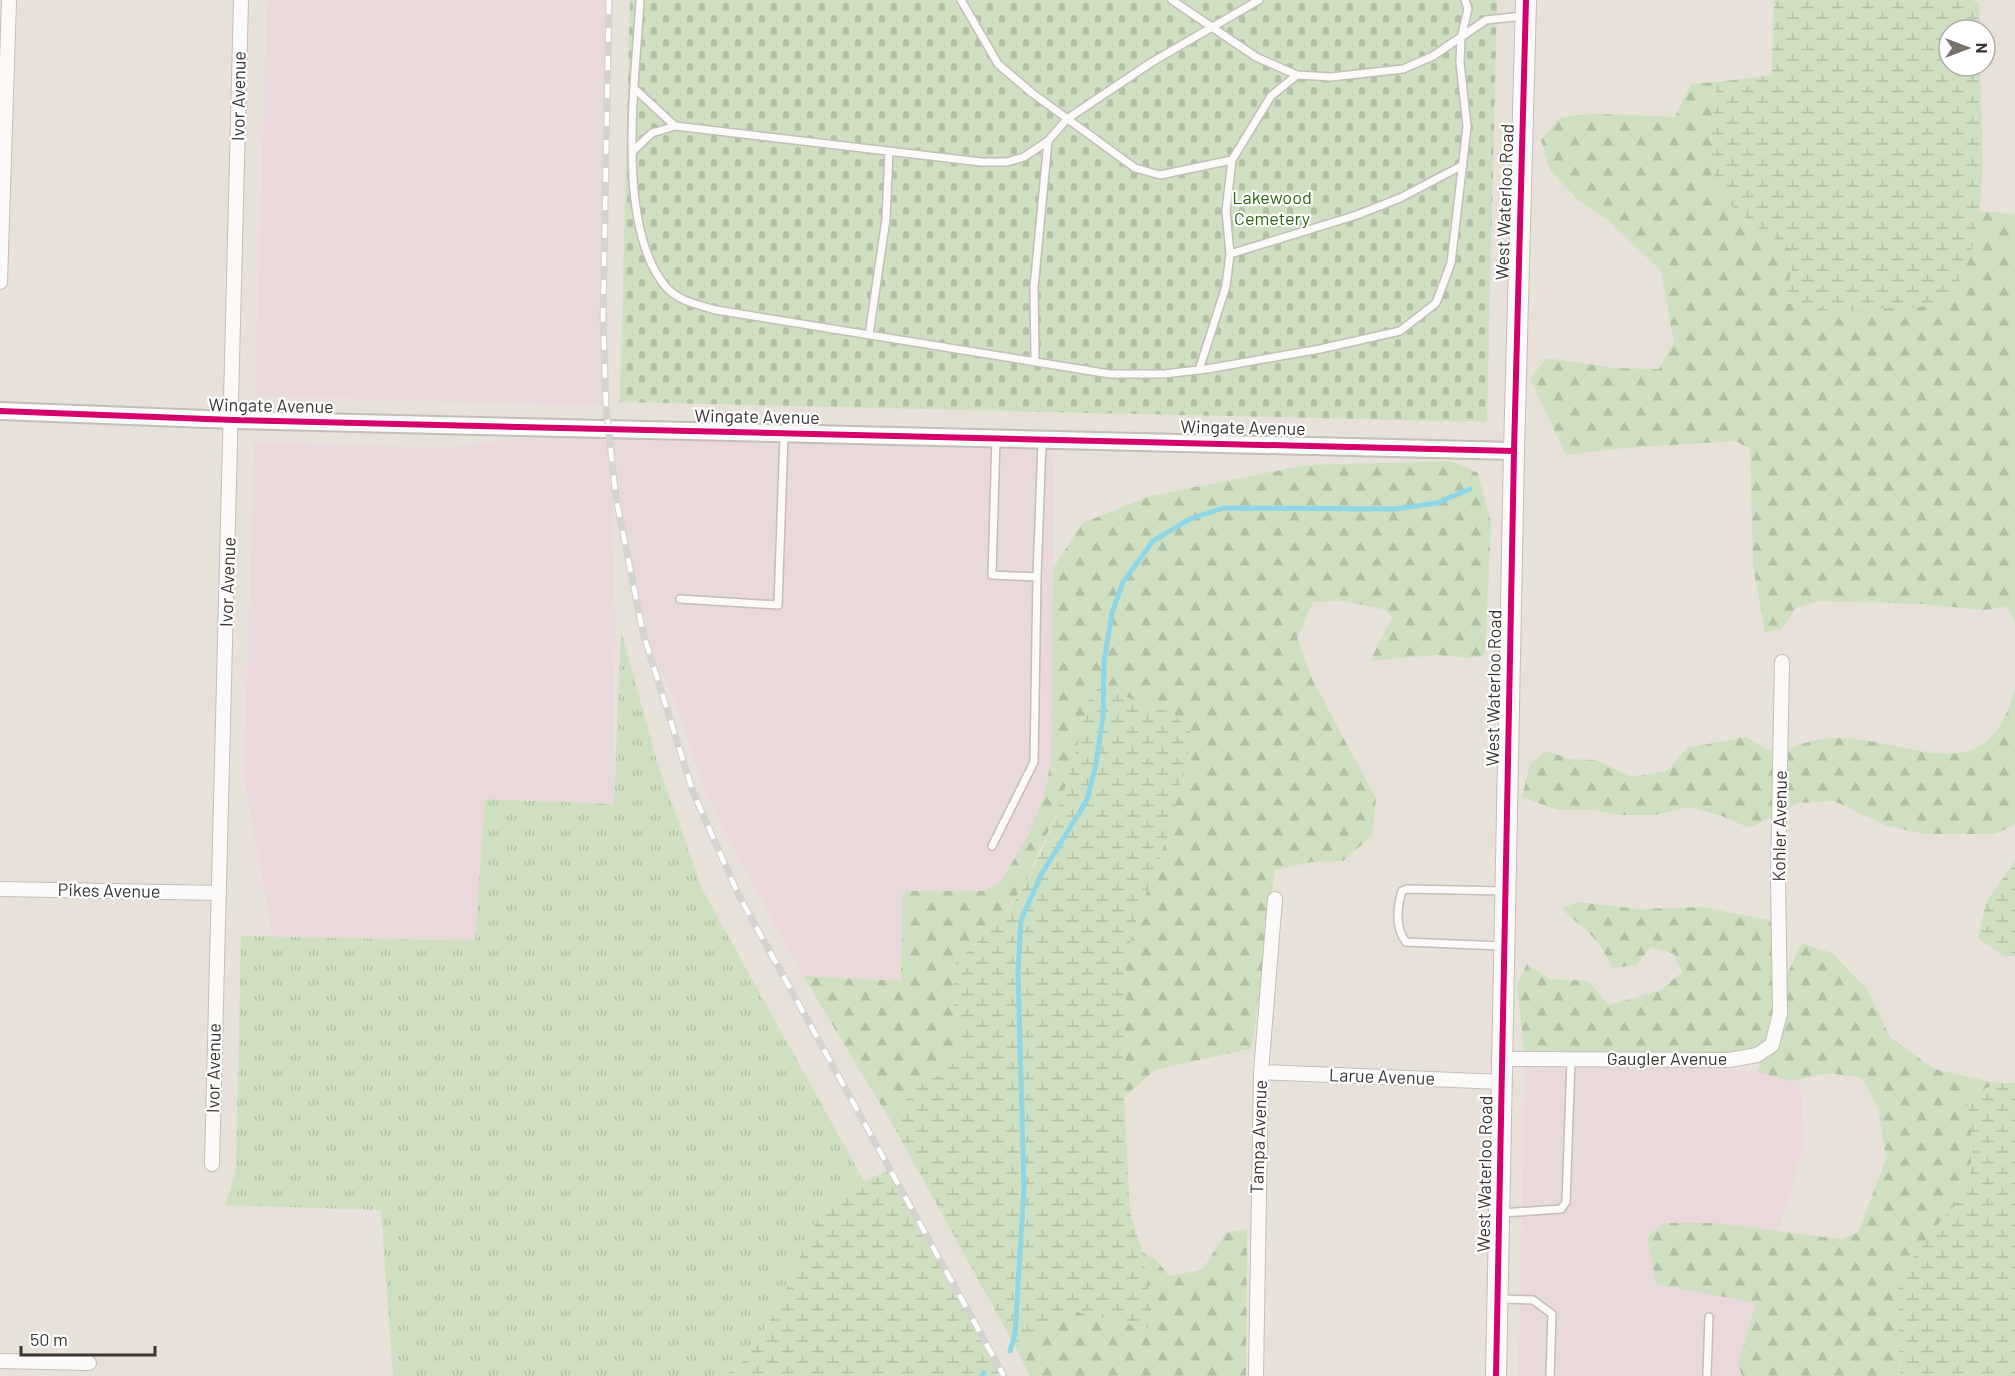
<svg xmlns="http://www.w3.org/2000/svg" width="2015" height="1376" font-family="Barlow,sans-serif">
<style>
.industrial{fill:#ead9da}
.grass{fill:url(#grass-tufts)}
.forest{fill:url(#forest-firs)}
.wetland{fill:url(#wetland-marsh)}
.cemetery{fill:url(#cemetery-stones)}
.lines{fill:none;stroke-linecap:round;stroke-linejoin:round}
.stream{stroke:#8fd6e7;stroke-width:5}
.service-casing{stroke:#c3beb7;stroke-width:10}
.minor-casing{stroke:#c3beb7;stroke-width:16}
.tertiary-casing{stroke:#c3beb7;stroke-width:20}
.secondary-casing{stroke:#c3beb7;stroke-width:22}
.service{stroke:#fcfaf9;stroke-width:7}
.minor{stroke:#fcfaf9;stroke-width:14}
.tertiary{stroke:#fcfaf9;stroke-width:16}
.secondary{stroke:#fcfaf9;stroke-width:20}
.rail-casing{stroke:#d5d3d0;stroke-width:7}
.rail{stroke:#fff;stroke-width:4.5;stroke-dasharray:14;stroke-linecap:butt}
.cycleway-casing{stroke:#fff;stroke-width:10}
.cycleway{stroke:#d6006c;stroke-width:6}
.labels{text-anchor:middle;stroke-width:4.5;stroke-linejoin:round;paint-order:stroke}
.street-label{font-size:18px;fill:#3b3631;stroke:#fff}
.park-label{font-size:18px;fill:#29670e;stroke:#fff}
</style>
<defs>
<pattern id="grass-tufts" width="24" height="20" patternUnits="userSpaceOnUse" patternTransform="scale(1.5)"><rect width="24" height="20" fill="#cee0c1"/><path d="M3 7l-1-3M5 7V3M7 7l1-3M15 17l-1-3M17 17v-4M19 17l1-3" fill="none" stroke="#b2c1a6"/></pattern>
<pattern id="forest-firs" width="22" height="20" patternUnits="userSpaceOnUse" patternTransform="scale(1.5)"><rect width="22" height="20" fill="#cee0c1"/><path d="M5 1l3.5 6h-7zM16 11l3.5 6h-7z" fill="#b2c1a6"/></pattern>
<pattern id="wetland-marsh" width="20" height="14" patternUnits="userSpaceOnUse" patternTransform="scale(1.5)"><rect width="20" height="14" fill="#cee0c1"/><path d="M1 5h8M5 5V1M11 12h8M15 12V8" fill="none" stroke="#b2c1a6"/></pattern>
<pattern id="cemetery-stones" width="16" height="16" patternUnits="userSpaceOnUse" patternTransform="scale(1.5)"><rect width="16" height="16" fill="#cee0c1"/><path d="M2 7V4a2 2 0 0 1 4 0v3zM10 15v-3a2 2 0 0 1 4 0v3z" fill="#b2c1a6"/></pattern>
</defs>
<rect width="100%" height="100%" fill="#e8e1d9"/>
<path class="industrial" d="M267,0H609L606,406L255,396Z
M608,428L1055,439L1051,761L1044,796L1029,834L1000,883L983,891H903L901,981L803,976L735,852L707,795L677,707L641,625L623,538L610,437L615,611L614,804L485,799L475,941L273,939L244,777L254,442L442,448Z
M1525,1059L1800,1073L1804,1146L1739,1363L1742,1376H1518Z"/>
<path class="grass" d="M621,630L657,761L702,889L864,1181L825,1207L806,1241L780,1303L746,1359L725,1376H393L381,1210L226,1205L236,1168L241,936L475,941L485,799L614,804Z"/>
<path class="forest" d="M1717,82L1711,138L1768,235L1795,252L1785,303L1978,229V211L2015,214V624L2008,607L1982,610L1922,604L1819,601L1796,608L1782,628L1765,633L1753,566L1750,449L1736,441L1624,448L1566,455L1530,378L1547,358L1614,368L1659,369L1674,342L1661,271L1608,220L1578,200L1550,170L1541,140L1561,117L1595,114L1675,117L1691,84Z
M1450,461L1478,473L1491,523L1485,655L1470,658L1437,655L1370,661L1392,618L1387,610L1343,601L1313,602L1297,638L1313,681L1376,799L1372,836L1343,861L1311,862L1275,870L1252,1048L1155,1070L1124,1097L1126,964L1134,926L1093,685L1068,786L1024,886L1002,916L973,945L954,1003L964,1052L943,1073L914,1088L892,1123L803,976L901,981L903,891H983L1000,883L1029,834L1044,796L1051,761L1053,568L1083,523L1150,496L1306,465Z
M2015,688V825L1995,834H1926L1887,826L1834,801L1799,803L1749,828L1722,816L1689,807L1655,815H1620L1595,810H1558L1522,797L1530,764L1546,751L1571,759L1594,760L1633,777L1668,770L1687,748L1745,737L1776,754C1796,746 1816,737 1838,738C1913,739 1988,795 2015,688Z
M1578,902L1638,909L1701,907L1770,920L1779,958L1781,989L1801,943L1832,953L1867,989L1890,1037L1934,1069L1996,1083L1967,1099L1973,1147L1967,1191L1940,1222L1899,1355L1900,1376H1742L1738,1363L1756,1303L1656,1284L1647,1236L1665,1223H1715L1840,1239L1858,1233L1886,1159L1878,1107L1862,1078L1830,1073L1789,1081L1757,1071L1766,1051L1757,1055L1525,1059L1517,986L1527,964L1549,979L1588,981L1609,1005L1661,990L1682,972L1674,954L1651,947L1636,965L1613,968C1605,953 1598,940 1584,928C1576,920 1568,918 1563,908Z
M1247,1229L1246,1376H1030L1018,1352L1069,1310L1152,1330L1151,1299L1142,1252L1157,1261L1169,1276L1202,1270L1226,1233Z"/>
<path class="wetland" d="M1774,0H1972L1979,3L1980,30H1949V66H1980C1981,126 1995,266 1939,302C1928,309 1903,307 1889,308C1853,312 1820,311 1785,303L1795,252C1776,240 1726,208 1718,187C1706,157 1714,113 1717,82L1772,75Z
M1092,685L1174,714L1193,735L1165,843L1134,926L1126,964L1124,1097L1130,1212L1142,1252L1151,1299L1152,1330L1069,1310L1018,1352L892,1123L914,1088L943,1073L964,1052L954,1003V965C978,940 1007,916 1024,886C1059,823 1076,754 1092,685Z
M2015,861V956H2004L1978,938L1986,902Z
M1996,1083H2015V1376H1900L1898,1278L1940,1222L1967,1191L1973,1147L1967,1099Z
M890,1170L1004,1376H725L746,1359L780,1304L806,1241L825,1207L864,1181Z"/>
<path class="cemetery" d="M630,0H1497L1487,422L620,402Z"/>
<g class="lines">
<path class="stream" d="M1010,1351L1015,1335L1024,1187L1018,972L1021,920L1041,875L1087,800L1096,764L1103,716L1104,661L1112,613L1123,582L1153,541L1190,519L1223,508L1395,509L1437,503L1470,489
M982,1376L984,1373"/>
<defs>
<path id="service" d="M640,0C636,78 614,225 666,287C678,301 699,305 716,310L1110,374H1164L1207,369L1320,349L1400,331L1436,303L1451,263L1467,127L1460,62L1461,38L1468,9L1465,0
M961,0L998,64L1032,93L1135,168L1160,175L1232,160
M1172,0L1256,57L1297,75L1331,77L1403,69L1433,56L1486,20L1523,16
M636,90L675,126
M633,151L652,133L675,126L981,162H1007L1024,157L1048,141L1067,119L1152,62L1259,0
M1230,254L1357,215L1400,198L1463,165
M869,335L886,219L889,151
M1035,362L1034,287L1048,141
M1199,370L1226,286L1230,254L1226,211L1232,160L1271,96L1297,75
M996,438L992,575L1037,577L1042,441
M680,599L778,605L784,435
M992,846L1034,762L1037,577
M1502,946L1406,942C1395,928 1397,908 1402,891L1407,889L1504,891
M1502,1213L1561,1209L1566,1202L1571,1060
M1500,1299L1533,1300L1552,1314L1550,1376
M1707,1376L1709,1317"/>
<path id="minor" d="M0,282L9,0
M0,889L219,893
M1503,1059L1729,1060L1757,1055L1772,1045L1780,1013L1778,877L1782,662
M1261,1072L1502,1082
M212,1164L241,0
M0,1361L89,1363
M1256,1376L1261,1072L1275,899"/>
<path id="tertiary" d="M0,411L233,420L1514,451"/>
<path id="secondary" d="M1496,1376L1514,451L1526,0"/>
</defs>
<use href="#service" class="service-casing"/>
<use href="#minor" class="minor-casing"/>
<use href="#tertiary" class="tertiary-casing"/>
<use href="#secondary" class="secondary-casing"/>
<use href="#service" class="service"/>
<use href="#minor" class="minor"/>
<use href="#tertiary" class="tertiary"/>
<use href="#secondary" class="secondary"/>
<defs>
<path id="rail" d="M609,0L603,319L606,406L616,498L643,633L693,792L738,894L1004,1376"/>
</defs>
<use href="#rail" class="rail-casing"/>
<use href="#rail" class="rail"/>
<defs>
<path id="cycleway" d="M0,411L233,420L1514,451
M1496,1376L1514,451L1526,0"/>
</defs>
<use href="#cycleway" class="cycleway-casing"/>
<use href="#cycleway" class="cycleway"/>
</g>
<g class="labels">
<g class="street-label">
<text transform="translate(239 96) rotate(-89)" y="6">Ivor Avenue</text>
<text transform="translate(1505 202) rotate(-88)" y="6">West Waterloo Road</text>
<text transform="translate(271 406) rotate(1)" y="6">Wingate Avenue</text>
<text transform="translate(757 417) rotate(1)" y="6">Wingate Avenue</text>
<text transform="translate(1243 428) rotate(1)" y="6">Wingate Avenue</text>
<text transform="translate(228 582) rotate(-88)" y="6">Ivor Avenue</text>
<text transform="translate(1494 688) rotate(-89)" y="6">West Waterloo Road</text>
<text transform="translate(1780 826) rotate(-89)" y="6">Kohler Avenue</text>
<text transform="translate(109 891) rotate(1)" y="6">Pikes Avenue</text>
<text x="1667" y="1065">Gaugler Avenue</text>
<text transform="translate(214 1068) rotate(-89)" y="6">Ivor Avenue</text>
<text transform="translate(1382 1077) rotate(2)" y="6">Larue Avenue</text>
<text transform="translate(1259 1137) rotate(-88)" y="6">Tampa Avenue</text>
<text transform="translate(1485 1174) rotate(-89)" y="6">West Waterloo Road</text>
</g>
<g class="park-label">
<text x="1272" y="204">Lakewood<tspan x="1272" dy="21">Cemetery</tspan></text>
</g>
</g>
<g transform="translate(1967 48) rotate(90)"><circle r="28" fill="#ffffff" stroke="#b1afad" stroke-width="1.5"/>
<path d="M0-4.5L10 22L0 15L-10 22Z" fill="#78726c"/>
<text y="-9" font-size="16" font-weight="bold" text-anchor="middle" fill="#3b3631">N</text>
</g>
<path d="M21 1346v9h134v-9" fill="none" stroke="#3b3631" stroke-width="3"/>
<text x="30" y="1346" font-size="18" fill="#3b3631" stroke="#ffffff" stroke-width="4.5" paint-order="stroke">50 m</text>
</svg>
